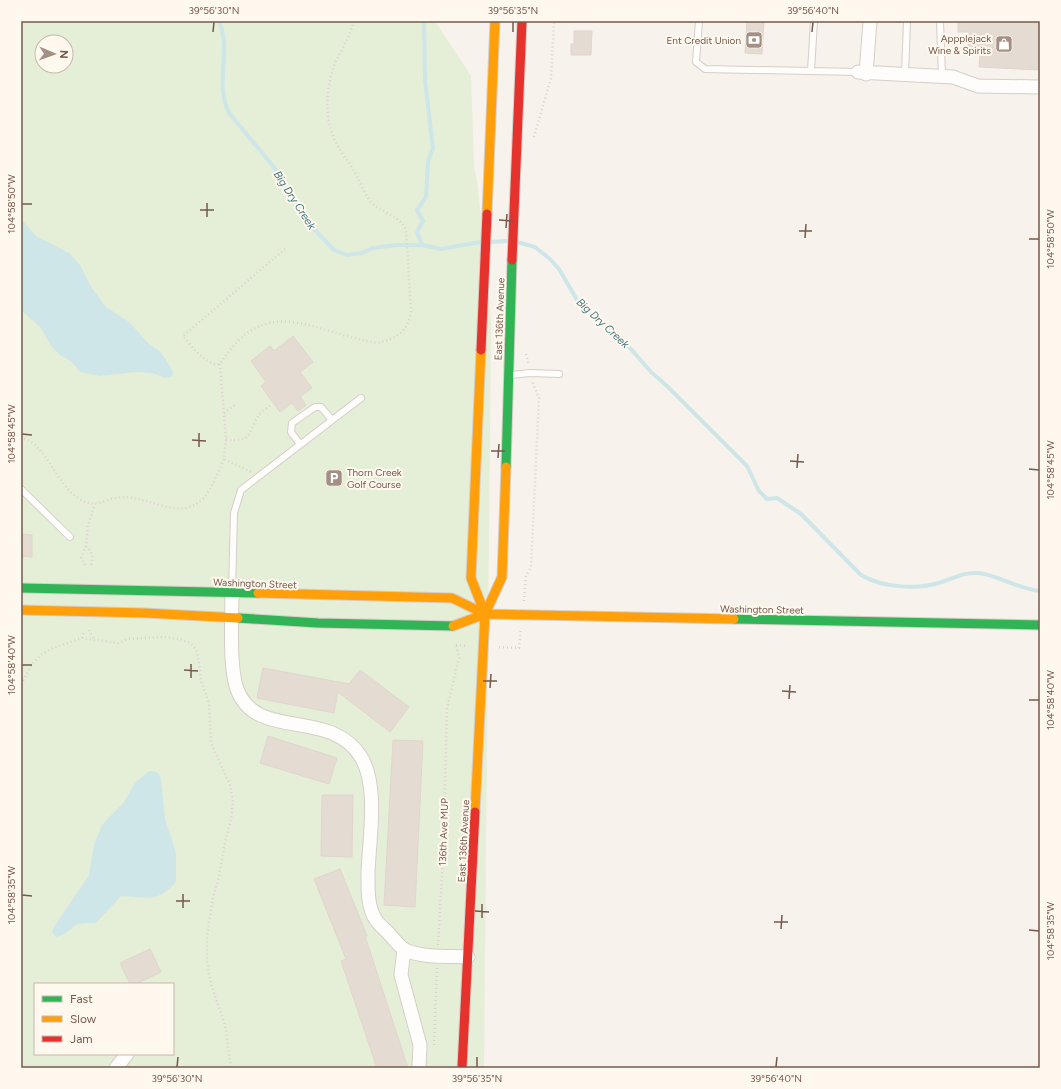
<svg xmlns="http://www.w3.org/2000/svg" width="1061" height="1089" font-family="Figtree,sans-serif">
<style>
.green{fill:#e5eed7;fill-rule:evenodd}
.water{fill:#cee6e8}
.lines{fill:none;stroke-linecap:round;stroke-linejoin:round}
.stream{stroke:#cee6e8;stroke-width:4}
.building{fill:#e4dbd3;stroke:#e0d5ce}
.lane-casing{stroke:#d6cec8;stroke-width:8}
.street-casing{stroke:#d6cec8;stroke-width:15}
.fast-casing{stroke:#d7cec8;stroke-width:11}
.slow-casing{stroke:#d7cec8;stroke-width:11}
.jam-casing{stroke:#d7cec8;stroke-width:11}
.path{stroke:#dad2cf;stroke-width:2.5;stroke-dasharray:1 3;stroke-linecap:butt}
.lane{stroke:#fefdfc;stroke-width:6}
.street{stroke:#fefdfc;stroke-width:13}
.fast{stroke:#30b455;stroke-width:9}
.slow{stroke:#ff9f0a;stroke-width:9}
.jam{stroke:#e5322d;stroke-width:9}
.ticks{fill:none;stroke:#76594c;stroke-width:1.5}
.labels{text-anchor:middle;stroke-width:4;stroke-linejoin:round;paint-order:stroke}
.poi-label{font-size:10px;fill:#76594c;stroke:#fff8ee;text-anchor:end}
.street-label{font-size:10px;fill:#76594c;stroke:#fff8ee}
.water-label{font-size:11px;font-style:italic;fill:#437982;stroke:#fff8ee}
.neatline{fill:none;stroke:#76594c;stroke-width:1.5}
.ticks-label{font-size:10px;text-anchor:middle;fill:#76594c}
</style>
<rect width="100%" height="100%" fill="#f7f2ec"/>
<path class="green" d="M21,21H435L471,76L474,168L477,180L491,320L484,1068H21ZM42,42H66V66H42ZM35,984H173V1054H35Z"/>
<path class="water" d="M21,219L36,236L69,253L80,265L92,288L106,307L129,322L149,344L158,350L165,358L173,372L172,376L166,378L152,373L135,372L100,376L80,372L71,361L60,355L51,346L41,328L21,310Z
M149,771C156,771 159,772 161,779L165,819L176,853V882C156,904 147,897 121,896L96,923C89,923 77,922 72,928C66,933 64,935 56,937L52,932L54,927L89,875L94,845L102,825L124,802L135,783Z"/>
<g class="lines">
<path class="stream" d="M219,21C232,51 214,83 229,113L273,166L314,229L334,250L347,255L362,253L373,248L396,245H422L441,249L480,242
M491,242L506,241
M517,242L535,247L550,259L559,269L577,300L624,341L651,372L667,386L747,466L759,491L767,499L777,498L801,514L861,575C883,588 918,590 942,582C954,578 965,572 978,573C999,575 1017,589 1040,591
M422,245L417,232L423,221L417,210L426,197L428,162L433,148L425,81L424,21"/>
</g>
<path class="building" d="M747,21H764L762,54L745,53Z
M958,21H1040V70L979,67L980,55H968L969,32H958Z
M574,31H592L591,55H571V44H574Z
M293,336L313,362L300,372L312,388L300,397L306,405L298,411L292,403L280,412L261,386L266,382L251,361L270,346L274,351Z
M21,534L32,535V557L21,556Z
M263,668L349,684L360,670L409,707L390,732L338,692L334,713L257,698Z
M268,736L337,758L329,784L260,763Z
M393,740L423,741L415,907L384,905Z
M322,795H353L352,857L321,856Z
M340,869L367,936H365L408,1068H377L341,961L346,959L314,879Z
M150,949L161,972L136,984H130L120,963Z"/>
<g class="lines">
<defs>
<path id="lane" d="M699,21L696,62L705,69L858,72
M940,21L942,76
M811,71L814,21
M905,75L907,21
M511,375L530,373L559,374
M300,444L291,432L292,423L315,407H321L332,420
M21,489L70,537
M232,592L234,513L241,490L361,398"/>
<path id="street" d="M858,72L953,77L978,86L1040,87
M866,74L870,21
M232,593C232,618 229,668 237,689C256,742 330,707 361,757C379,786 369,840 368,873C368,887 367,907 376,920C379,925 386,930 390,935C395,940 400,947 405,950C423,958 449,956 468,957
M404,949L401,975L420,1045L419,1068
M116,1068L127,1054"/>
<path id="fast" d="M506,467L512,260
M21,588L258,593
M238,618L318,623L453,626
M734,619L1040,625"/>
<path id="slow" d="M487,214L495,21
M481,350L471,578L485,614
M258,593L452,598L485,614
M21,610L145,613L238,618
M453,626L485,614L734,619
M475,812L485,614L502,577L506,467"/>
<path id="jam" d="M512,260L522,21
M481,350L487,214
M462,1068L475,812"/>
</defs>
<use href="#lane" class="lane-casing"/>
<use href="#street" class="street-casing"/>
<use href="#fast" class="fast-casing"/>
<use href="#slow" class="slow-casing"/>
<use href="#jam" class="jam-casing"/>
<path class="path" d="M534,137L551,78L554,21
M285,249L183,336C192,346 205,366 220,364C267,290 312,333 377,343C397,338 407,333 411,312L406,230C399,213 377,213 368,198C362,188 358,177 352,168C349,162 345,158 342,153C324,125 324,96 334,66C340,50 351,38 353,21
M526,354L529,365
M220,364L226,439L224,459L251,472
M224,413L235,405
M21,436C25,439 30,441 34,444C52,460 58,484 78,498C97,511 105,497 124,497C138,498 149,502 163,506C203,517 211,489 224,459
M226,439C252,444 248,432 259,415C262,411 267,408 271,405
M86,546C93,552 93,557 91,566
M85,565L81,558L86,546L88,525L95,504
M524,601L526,576L531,567L539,398L532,381
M89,630L94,639
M82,638L84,631
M456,645L468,646
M499,647L519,648L521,628
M21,684L33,663L41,655L53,648L82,638L118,643L129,639L163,637L180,639L190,643L196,649L199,662L201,681L209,703L211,743L230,785L233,802L231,819L225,842L218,881L213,897L207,936V962L211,984L225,1025L231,1068
M438,945L443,857L447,708L459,658L456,644
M434,1045L437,968"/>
<use href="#lane" class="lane"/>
<use href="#street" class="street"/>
<use href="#fast" class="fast"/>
<use href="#slow" class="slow"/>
<use href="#jam" class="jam"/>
</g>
<path class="ticks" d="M213,32L214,22M513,32V22M812,32L813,22M22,204H32M200,210H214M207,217V203M499,220L513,221M506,228L507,214M799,231H812M805,238L806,224M1029,239H1039M22,434L32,435M192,440L206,441M199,447V433M491,451H505M498,458L499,444M790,461L804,462M797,468L798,454M1029,469L1039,470M22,665H32M184,670L198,671M191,678V664M483,681H497M490,688L491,674M782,691L796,692M789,699L790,685M1029,700H1039M22,895L32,896M176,901H190M183,908V894M475,911L489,912M482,918V904M774,922H788M781,929L782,915M1029,930L1039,931M177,1067L178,1057M477,1067V1057M776,1067L777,1057"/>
<defs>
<symbol id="bank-square" viewBox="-11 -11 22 22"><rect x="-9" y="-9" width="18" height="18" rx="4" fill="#a38f84" stroke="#fff8ee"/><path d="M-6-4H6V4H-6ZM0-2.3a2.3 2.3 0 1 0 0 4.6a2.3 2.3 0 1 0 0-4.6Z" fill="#fff"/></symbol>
<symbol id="shop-square" viewBox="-11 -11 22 22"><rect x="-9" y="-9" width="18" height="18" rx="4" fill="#a38f84" stroke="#fff8ee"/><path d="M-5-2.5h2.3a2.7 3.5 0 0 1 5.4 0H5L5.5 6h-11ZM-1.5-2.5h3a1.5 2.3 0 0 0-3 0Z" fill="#fff"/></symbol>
<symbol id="parking-square" viewBox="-11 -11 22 22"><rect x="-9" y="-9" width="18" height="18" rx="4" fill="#a38f84" stroke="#fff8ee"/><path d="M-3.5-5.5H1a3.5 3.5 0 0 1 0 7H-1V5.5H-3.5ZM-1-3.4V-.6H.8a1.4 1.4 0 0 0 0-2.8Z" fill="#fff"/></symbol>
</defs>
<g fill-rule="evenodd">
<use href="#bank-square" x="744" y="30" width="20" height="20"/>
<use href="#shop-square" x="994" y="34" width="20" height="20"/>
<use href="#parking-square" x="324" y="468" width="20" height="20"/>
</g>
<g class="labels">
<g class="poi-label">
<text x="991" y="42">Appplejack<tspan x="991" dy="12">Wine &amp; Spirits</tspan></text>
<text x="741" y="44">Ent Credit Union</text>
<text x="347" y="476" text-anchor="start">Thorn Creek<tspan x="347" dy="12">Golf Course</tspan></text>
</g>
<g class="street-label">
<text transform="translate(499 319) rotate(-88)" y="4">East 136th Avenue</text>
<text transform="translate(255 583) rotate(2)" y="4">Washington Street</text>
<text transform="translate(762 609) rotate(1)" y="4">Washington Street</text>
<text transform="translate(443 832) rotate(-88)" y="4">136th Ave MUP</text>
<text transform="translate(463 841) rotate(-87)" y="4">East 136th Avenue</text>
</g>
<g class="water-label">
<text transform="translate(295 200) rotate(57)" y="4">Big Dry Creek</text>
<text transform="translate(603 323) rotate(43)" y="4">Big Dry Creek</text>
</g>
</g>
<rect width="1061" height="1089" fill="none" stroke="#fff8ee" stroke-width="44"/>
<rect x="34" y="983" width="140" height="72" fill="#fff8ee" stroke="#c8b8ad"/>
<rect x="42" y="996" width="20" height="6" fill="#30b455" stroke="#c8b8ad"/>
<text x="70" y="1003" font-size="12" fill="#76594c">Fast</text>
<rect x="42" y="1016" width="20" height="6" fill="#ff9f0a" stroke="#c8b8ad"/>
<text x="70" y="1023" font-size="12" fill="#76594c">Slow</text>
<rect x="42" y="1036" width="20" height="6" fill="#e5322d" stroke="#c8b8ad"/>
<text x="70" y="1043" font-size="12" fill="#76594c">Jam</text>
<g transform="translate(54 54) rotate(92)"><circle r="19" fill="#fff8ee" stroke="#c8b8ad"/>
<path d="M0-3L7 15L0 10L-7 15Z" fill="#a38f84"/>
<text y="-6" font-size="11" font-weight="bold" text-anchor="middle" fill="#76594c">N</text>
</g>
<rect x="22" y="22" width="1017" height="1045" class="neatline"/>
<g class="ticks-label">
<text x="214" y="14">39°56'30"N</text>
<text x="513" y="14">39°56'35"N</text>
<text x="813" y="14">39°56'40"N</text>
<text transform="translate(11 204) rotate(-90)" y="4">104°58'50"W</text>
<text transform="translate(1050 239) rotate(-90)" y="4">104°58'50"W</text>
<text transform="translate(11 434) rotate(-90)" y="4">104°58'45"W</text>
<text transform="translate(1050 470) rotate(-90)" y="4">104°58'45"W</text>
<text transform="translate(11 665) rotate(-90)" y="4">104°58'40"W</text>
<text transform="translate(1050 700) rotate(-90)" y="4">104°58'40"W</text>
<text transform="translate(11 895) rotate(-90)" y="4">104°58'35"W</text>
<text transform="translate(1050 931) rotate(-90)" y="4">104°58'35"W</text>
<text x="177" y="1082">39°56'30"N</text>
<text x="477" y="1082">39°56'35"N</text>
<text x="776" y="1082">39°56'40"N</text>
</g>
</svg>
